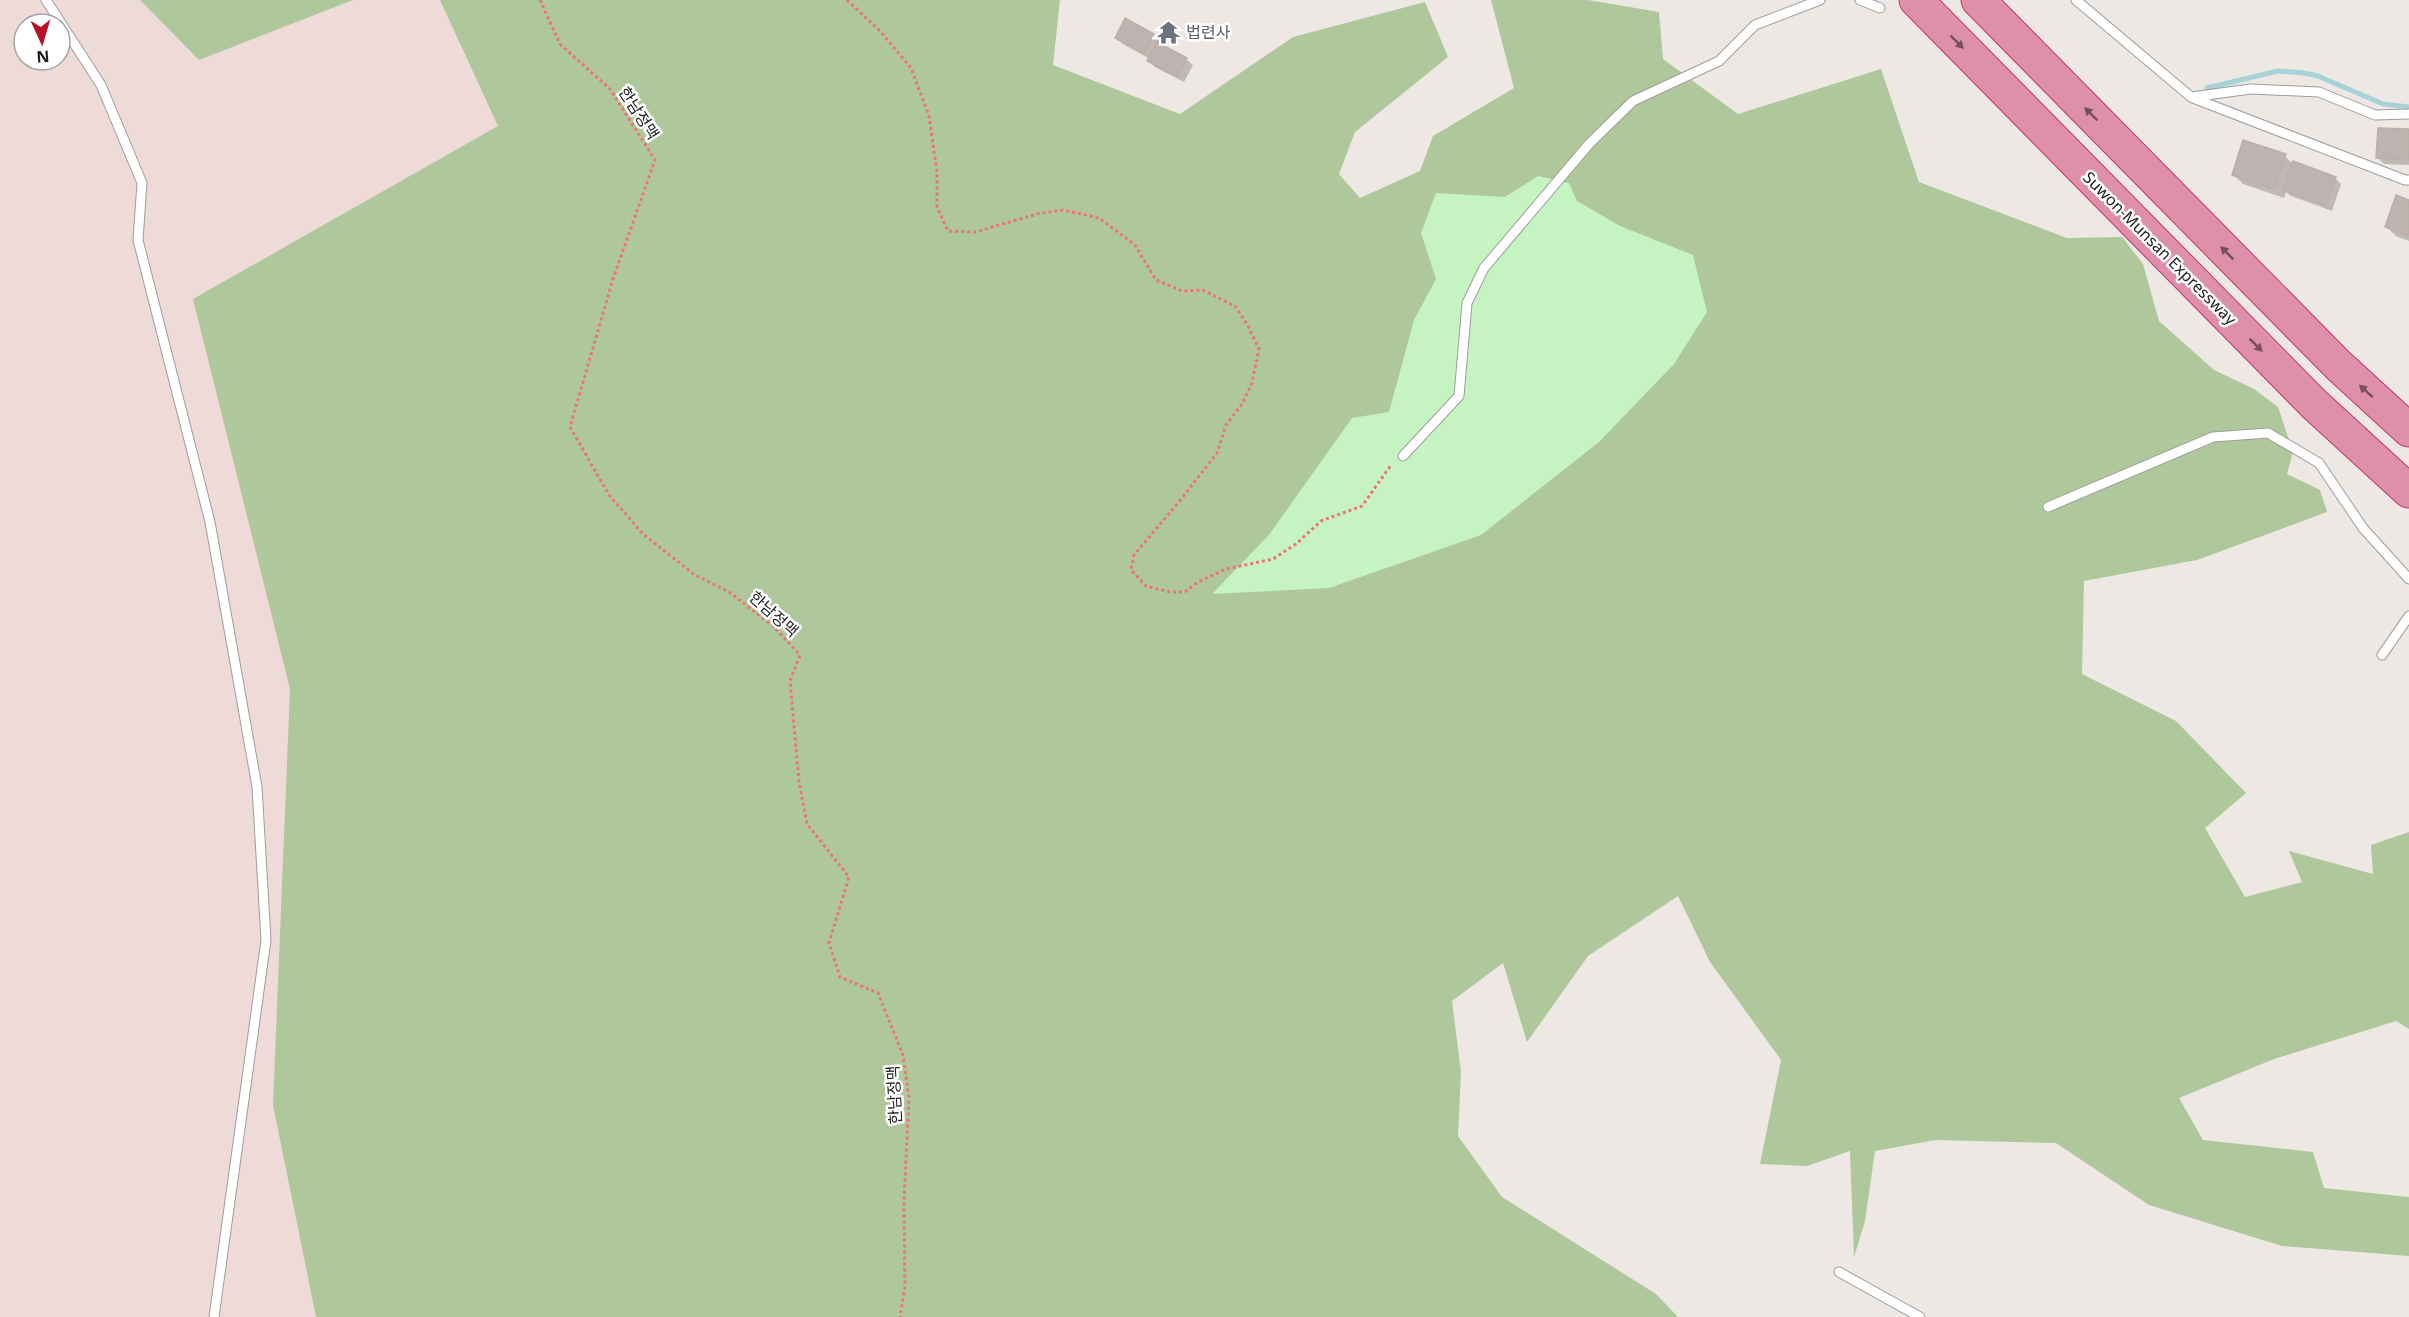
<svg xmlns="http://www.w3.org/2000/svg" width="2409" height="1317" font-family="'Noto Sans','Noto Sans KR',sans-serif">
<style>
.military{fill:#eedad7;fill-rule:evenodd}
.forest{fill:#aec89b}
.park{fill:#c5f4c2}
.shadow{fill:#0003}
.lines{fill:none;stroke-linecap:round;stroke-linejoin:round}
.stream{stroke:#a7d2d7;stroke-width:5}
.building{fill:#bdb3b0;stroke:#bdaea6;stroke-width:1.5}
.service-casing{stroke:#9d9d9d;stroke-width:11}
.motorway-casing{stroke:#c83378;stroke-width:35}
.path{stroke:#ed7376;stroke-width:3;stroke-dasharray:3 3;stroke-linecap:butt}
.service{stroke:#fff;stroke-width:9}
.motorway{stroke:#de90a8;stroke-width:33}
.oneway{fill:#73505b}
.labels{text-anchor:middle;stroke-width:5;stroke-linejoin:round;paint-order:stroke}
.worship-label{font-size:16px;fill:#5b616d;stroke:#fff;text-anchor:start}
.street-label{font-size:16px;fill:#1c1c1c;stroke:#fff}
</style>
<rect width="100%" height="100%" fill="#ede8e3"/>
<path class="military" d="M0,0H526L881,1317H0ZM24,24H60V60H24Z"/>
<path class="forest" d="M140,0H353L199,60Z
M440,0H1060L1053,65L1180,114L1293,37L1425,2L1448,57L1355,132L1339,174L1360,198L1420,171L1433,136L1514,88L1491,0H1588L1659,12L1663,59L1738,114L1881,69L1919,182L2067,238L2122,237L2143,264L2159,321L2214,370L2254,389L2278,407L2293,452L2287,474L2320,490L2327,512L2197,560L2084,581L2082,674L2176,721L2246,793L2205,828L2245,897L2302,882L2289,851L2373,874L2371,845L2409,832V1029L2396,1021L2274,1059L2179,1098L2203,1140L2313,1152L2324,1188L2409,1197V1256L2282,1246L2149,1205L2056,1143L1936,1140L1875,1151L1865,1221L1854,1257L1850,1151L1807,1166L1760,1164L1781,1060L1710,962L1678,896L1588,956L1527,1042L1503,963L1452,1001L1461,1072L1458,1136L1502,1197L1656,1294L1678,1317H316L273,1105L290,689L193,299L498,126Z"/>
<path class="park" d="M1538,176L1569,183L1577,201L1620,226L1693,255L1707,312L1674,364L1599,442L1481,535L1329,588L1212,594L1269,535L1352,418L1389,412L1414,320L1436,279L1421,233L1436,193L1505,197Z"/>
<path class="shadow" d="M1153,35L1160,41L1158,44L1186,59L1193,65L1184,82L1155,67L1149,61L1150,59L1123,44L1116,38Z
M2409,131V165L2384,164L2378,158Z
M2285,156L2294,165L2335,178L2341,184L2332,211L2291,196L2286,192L2284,198L2243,184L2233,174Z
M2409,202V241L2396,236L2386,226Z"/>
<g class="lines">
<path class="stream" d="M2207,88L2278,71L2304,73L2318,76L2383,104L2409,107"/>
</g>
<path class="building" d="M1125,18L1154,34L1144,54L1115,38Z
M1157,42L1187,58L1177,77L1147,61Z
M2378,128L2409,129V160L2376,158Z
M2243,140L2286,154L2274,189L2232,175Z
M2293,161L2336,177L2325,205L2283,190Z
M2396,195L2409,200V236L2385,227Z"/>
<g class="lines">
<defs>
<path id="service" d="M46,0L101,85L142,183L138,240L210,522L257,787L266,940L214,1317
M1860,0L1880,8
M2076,0L2191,97L2251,89L2319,92L2375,115L2409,114
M2193,98L2405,180H2409
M1403,456L1459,396L1467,303L1484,268L1589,144L1633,101L1719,61L1755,25L1820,0
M2048,507L2213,437L2268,433L2319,463L2363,528L2409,579
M2382,655L2409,616
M1839,1272L1920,1317"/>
<path id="motorway" d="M1916,0L2314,404L2409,491
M1978,0L2338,365L2409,430"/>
</defs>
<use href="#service" class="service-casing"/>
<use href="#motorway" class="motorway-casing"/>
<path class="path" d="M540,0L560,44L610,89L655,160L613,279L570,427L609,495L643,534L695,575L729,592L773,626L800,655L790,681L799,782L807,824L849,877L829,943L840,977L878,993L903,1055L909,1098L904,1202L905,1286L900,1317
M847,0L880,31L911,68L929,116L937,172V207L948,231L975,232L1037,214L1063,210L1099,218L1135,245L1156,280L1182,291L1203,290L1236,307L1248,326L1259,349L1252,383L1242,404L1226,425L1217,453L1179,502L1134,555L1131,570L1146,586L1170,592H1185L1198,582L1226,569L1273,559L1296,544L1321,521L1362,506L1391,465"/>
<use href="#service" class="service"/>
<use href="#motorway" class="motorway"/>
</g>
<defs><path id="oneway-solid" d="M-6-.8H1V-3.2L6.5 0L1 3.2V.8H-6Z" transform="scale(1.5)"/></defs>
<g class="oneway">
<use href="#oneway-solid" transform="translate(1957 42) rotate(45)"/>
<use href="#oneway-solid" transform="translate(2091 114) rotate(-135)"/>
<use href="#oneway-solid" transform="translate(2227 253) rotate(-135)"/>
<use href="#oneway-solid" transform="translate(2256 345) rotate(45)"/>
<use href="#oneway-solid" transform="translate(2366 391) rotate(-138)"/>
</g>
<defs>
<symbol id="temple-bare" viewBox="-9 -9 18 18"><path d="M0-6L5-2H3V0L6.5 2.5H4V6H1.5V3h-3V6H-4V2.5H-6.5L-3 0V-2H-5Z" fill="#6b7280" stroke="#fff" stroke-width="2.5" paint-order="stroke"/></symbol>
</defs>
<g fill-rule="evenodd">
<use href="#temple-bare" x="1152" y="16" width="33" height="33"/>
</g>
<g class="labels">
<g class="worship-label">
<text x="1186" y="38">법련사</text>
</g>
<g class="street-label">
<text transform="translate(639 113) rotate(57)" y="6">한남정맥</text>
<text transform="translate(2160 248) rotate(45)" y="6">Suwon-Munsan Expressway</text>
<text transform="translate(774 614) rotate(42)" y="6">한남정맥</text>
<text transform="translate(894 1095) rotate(-93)" y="6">한남정맥</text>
</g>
</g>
<g transform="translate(42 42) rotate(176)"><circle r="28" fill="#ffffff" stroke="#a4a4a4" stroke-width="1.5"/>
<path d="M0-4.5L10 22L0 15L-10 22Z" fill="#b71125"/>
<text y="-9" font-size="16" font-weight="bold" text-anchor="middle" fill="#1c1c1c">N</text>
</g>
</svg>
